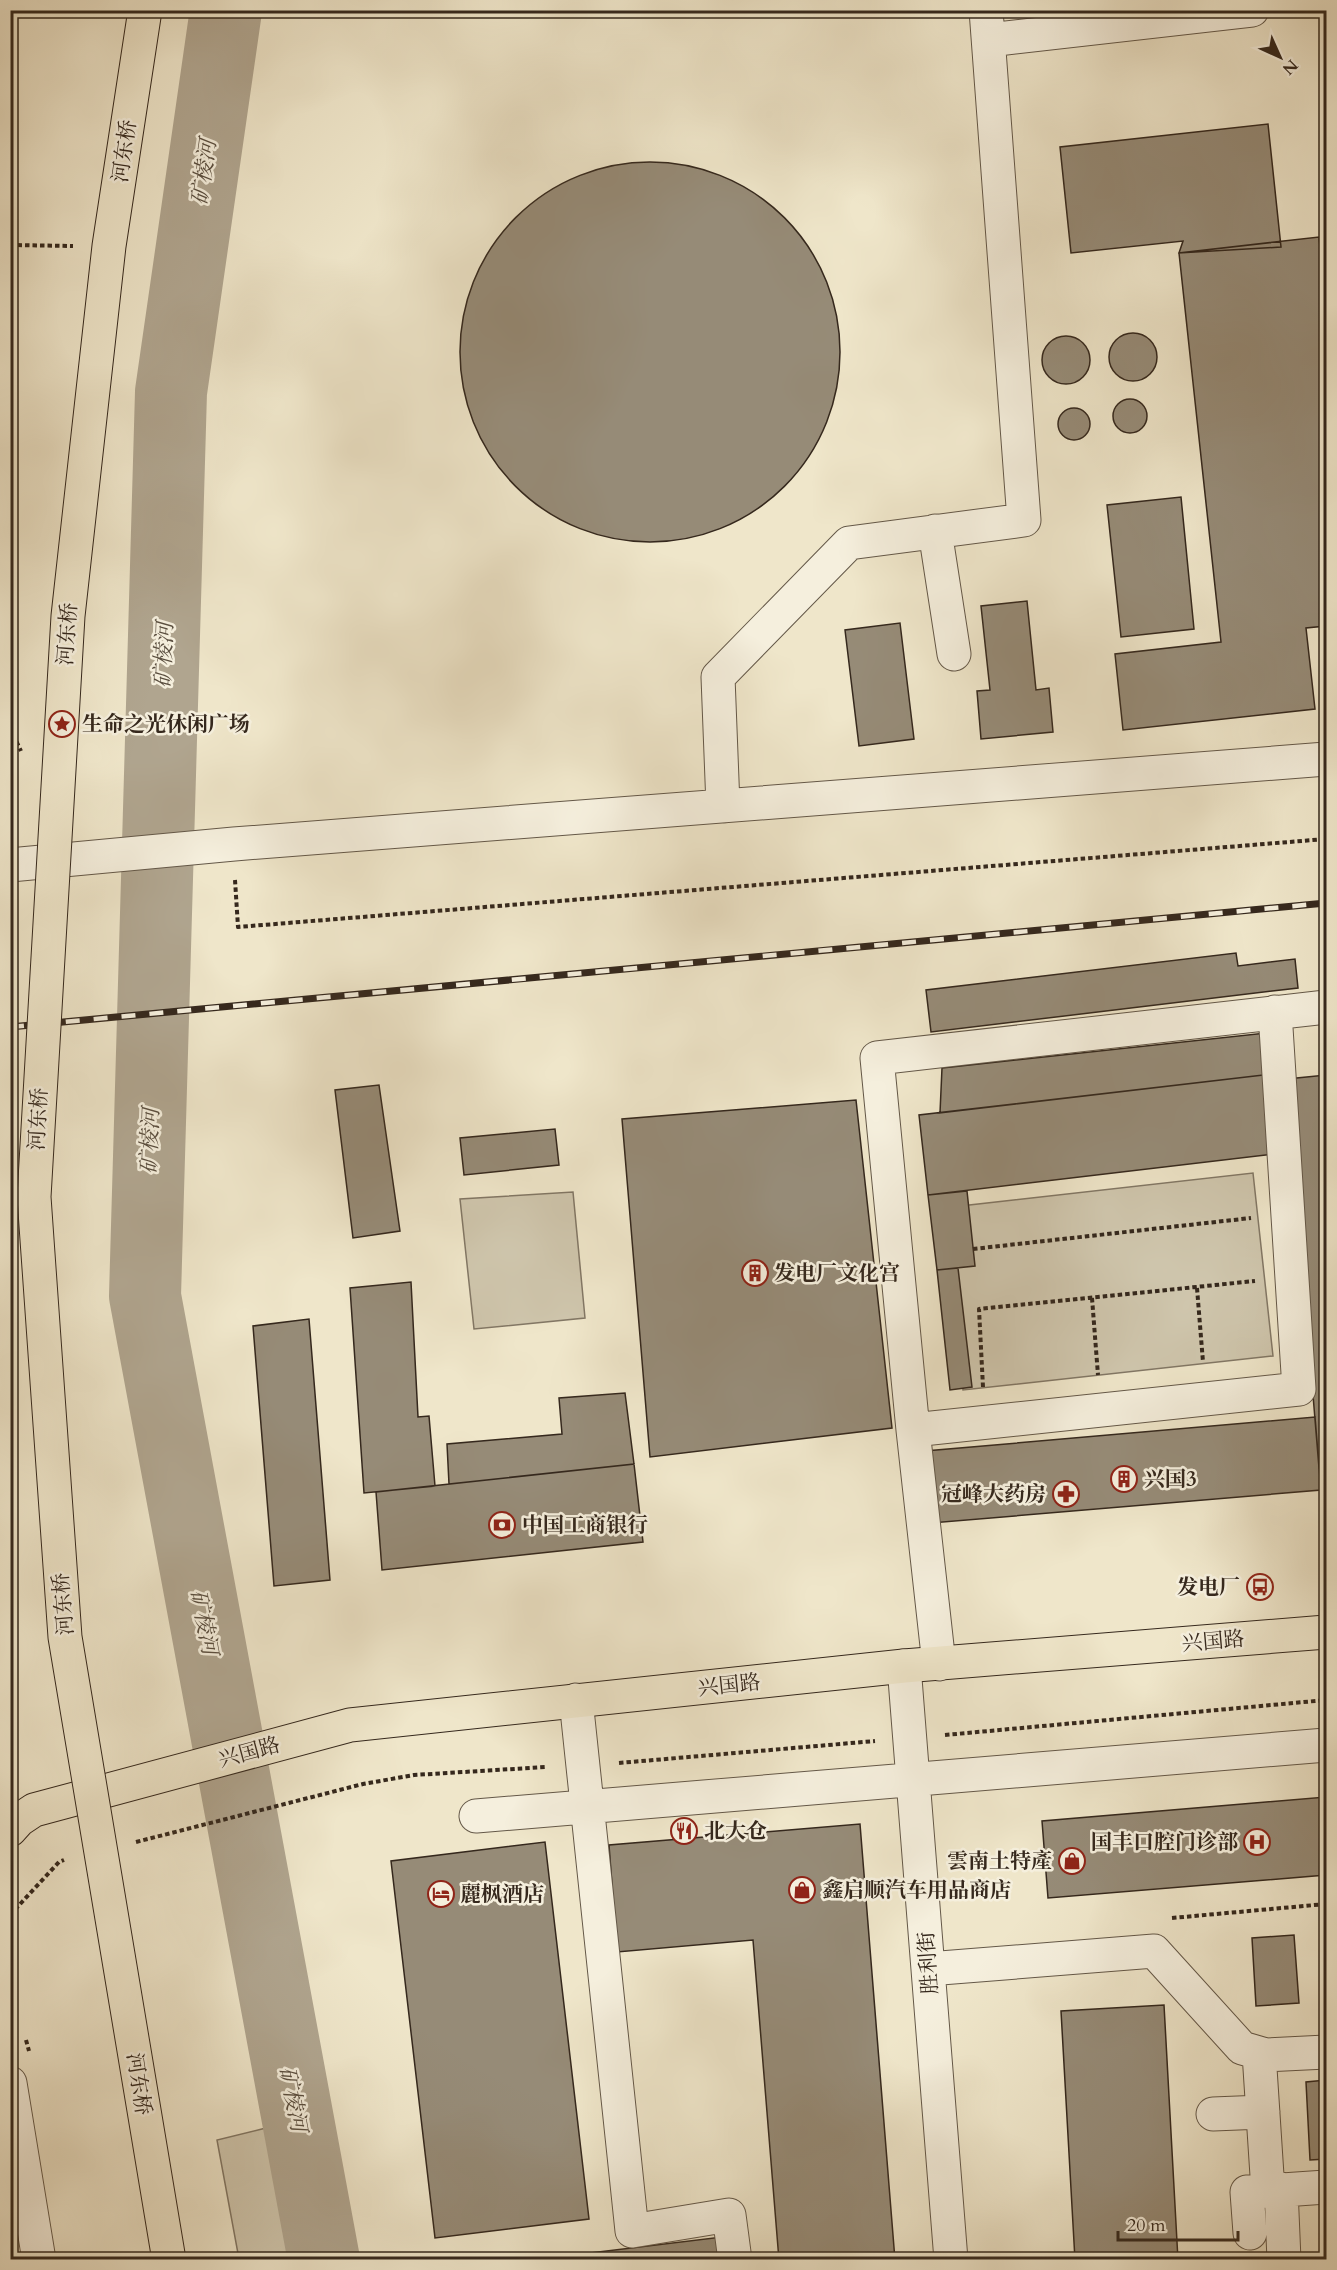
<svg xmlns="http://www.w3.org/2000/svg" width="1337" height="2270" font-family="Cardo,'Noto Serif SC',serif">
<style>
.green{fill:#cfc6ad;stroke:#827765;stroke-width:1.5}
.lines{fill:none;stroke-linecap:round;stroke-linejoin:round}
.river{stroke:#b0a58f;stroke-width:72}
.building{fill:#968b77;stroke:#35281d;stroke-width:1.5}
.minor-casing{stroke:#645848;stroke-width:35}
.major-casing{stroke:#35281d;stroke-width:35}
.path{stroke:#35281d;stroke-width:4;stroke-dasharray:4.5 3;stroke-linecap:butt}
.minor{stroke:#f5efdd;stroke-width:33}
.major{stroke:#efe6ca;stroke-width:33}
.rail-casing{stroke:#35281d;stroke-width:7}
.rail{stroke:#f5efdd;stroke-width:4.5;stroke-dasharray:14;stroke-linecap:butt}
.major-bridge-casing{stroke:#35281d;stroke-width:35;stroke-linecap:butt}
.major-bridge{stroke:#efe6ca;stroke-width:33}
.labels{text-anchor:middle;stroke-width:5;stroke-linejoin:round;paint-order:stroke}
.street-label{font-size:21px;fill:#35281d;stroke:#f5efdd}
.poi-label{font-size:21px;font-weight:bold;fill:#35281d;stroke:#f5efdd;text-anchor:start}
.water-label{font-size:22px;font-style:italic;fill:#5a4e3f;stroke:#f5efdd}
</style>
<rect width="100%" height="100%" fill="#efe6ca"/>
<filter id="stains"><feTurbulence type="fractalNoise" baseFrequency=".00333" numOctaves="4"/><feColorMatrix values="0 0 0 0 .2 0 0 0 0 .09 0 0 0 0 .02 0 0 0 .5 -.17"/></filter>
<radialGradient id="worn" r=".72"><stop offset=".6" stop-color="#630" stop-opacity="0"/><stop offset="1" stop-color="#630" stop-opacity=".3"/></radialGradient>
<path class="green" d="M1253,1173L1273,1356L963,1390L943,1208Z
M573,1192L585,1318L474,1329L460,1199Z
M266,2128L291,2259H239L217,2140Z"/>
<g class="lines">
<path class="river" d="M226,10L171,392L145,1296L324,2260"/>
</g>
<path class="building" d="M1268,124L1281,247L1179,253L1183,241L1071,253L1060,147Z
M460 352a190 190 0 1 1 380 0a190 190 0 1 1-380 0Z
M1319,237L1326,306V626L1306,628L1315,709L1123,730L1115,654L1221,642L1179,253Z
M1109 357a24 24 0 1 1 48 0a24 24 0 1 1-48 0Z
M1042 360a24 24 0 1 1 48 0a24 24 0 1 1-48 0Z
M1113 416a17 17 0 1 1 34 0a17 17 0 1 1-34 0Z
M1058 424a16 16 0 1 1 32 0a16 16 0 1 1-32 0Z
M1181,497L1194,629L1121,637L1107,505Z
M1027,601L1036,690L1049,688L1053,732L981,739L977,691L990,690L981,606Z
M900,623L914,739L859,746L845,630Z
M1236,953L1238,966L1295,959L1298,988L931,1032L926,990Z
M1266,1033L1273,1074L940,1113L942,1068Z
M1273,1074L1282,1153L928,1195L919,1115Z
M1326,1075V1467L1319,1468L1287,1079Z
M379,1085L400,1231L353,1238L335,1090Z
M856,1100L892,1428L650,1457L622,1119Z
M555,1129L559,1165L464,1175L460,1138Z
M967,1191L975,1266L937,1270L928,1195Z
M958,1268L972,1387L950,1390L937,1270Z
M411,1282L418,1417L429,1416L435,1486L364,1493L350,1288Z
M309,1319L330,1580L274,1586L253,1326Z
M625,1393L634,1464L449,1484L447,1444L562,1434L559,1398Z
M1315,1417L1321,1490L931,1523L925,1451Z
M634,1464L643,1542L382,1570L376,1492Z
M1326,1797V1875L1048,1898L1042,1821Z
M860,1824L895,2260H779L753,1940L617,1952L609,1845Z
M545,1842L589,2219L435,2238L391,1861Z
M1294,1935L1299,2003L1256,2006L1252,1938Z
M1164,2005L1178,2260H1075L1061,2011Z
M1326,2080V2159L1310,2160L1306,2082Z
M10,2175L17,2260H10Z
M1322,2228H1326V2252H1322Z
M722,2237L725,2260H532Z"/>
<g class="lines">
<defs>
<path id="minor" d="M989,40L1252,10
M935,531L954,654
M723,806L718,677L849,543L1024,520L986,10
M10,865L234,844L1326,759
M913,1430L1299,1389L1275,1012
M939,1664L913,1430L877,1058L1326,1007
M904,1666L951,2260
M576,1700L632,2231L729,2215L735,2260
M476,1816L1326,1745
M928,1969L1154,1951L1242,2048L1266,2055L1326,2052
M1259,2053L1268,2191L1326,2187
M10,2083L39,2260
M1213,2114L1263,2112
M1281,2189L1284,2260
M1250,2233L1247,2192L1268,2191"/>
<path id="major" d="M10,1830L19,1820L34,1810L350,1725L904,1666L1326,1632"/>
</defs>
<use href="#minor" class="minor-casing"/>
<use href="#major" class="major-casing"/>
<path class="path" d="M10,245L73,246
M10,728L21,751
M235,880L238,927L1326,839
M973,1249L1251,1218
M1197,1288L1203,1362
M1092,1298L1098,1375
M983,1387L979,1309L1255,1281
M945,1735L1326,1700
M619,1763L875,1741
M136,1842L363,1784L414,1775L546,1767
M10,1915L59,1862L64,1860
M1172,1918L1326,1904
M26,2040L29,2051"/>
<use href="#minor" class="minor"/>
<use href="#major" class="major"/>
<defs>
<path id="rail" d="M10,1027L1326,903"/>
</defs>
<use href="#rail" class="rail-casing"/>
<use href="#rail" class="rail"/>
<defs>
<path id="major-bridge" d="M145,10L109,246L68,616L34,1197L65,1637L169,2260"/>
</defs>
<use href="#major-bridge" class="major-bridge-casing"/>
<use href="#major-bridge" class="major-bridge"/>
</g>
<defs>
<symbol id="sight-ring" viewBox="-11 -11 22 22"><circle r="9.5" fill="#f5efdd" stroke="#8f2418" stroke-width="1.5"/><path d="M0-6L1.8-2.2L6-1.7L2.9 1.2L3.7 5.4L0 3.3L-3.7 5.4L-2.9 1.2L-6-1.7L-1.8-2.2Z" fill="#8f2418"/></symbol>
<symbol id="building-ring" viewBox="-11 -11 22 22"><circle r="9.5" fill="#f5efdd" stroke="#8f2418" stroke-width="1.5"/><path d="M-4-6H4V6H1V3H-1V6H-4ZM-2.5-4.3h1.7v1.8h-1.7ZM.8-4.3h1.7v1.8H.8ZM-2.5-1h1.7V.8h-1.7ZM.8-1h1.7V.8H.8Z" fill="#8f2418"/></symbol>
<symbol id="pharmacy-ring" viewBox="-11 -11 22 22"><circle r="9.5" fill="#f5efdd" stroke="#8f2418" stroke-width="1.5"/><path d="M-2-6h4v4h4v4h-4v4h-4v-4h-4v-4h4Z" fill="#8f2418"/></symbol>
<symbol id="bank-ring" viewBox="-11 -11 22 22"><circle r="9.5" fill="#f5efdd" stroke="#8f2418" stroke-width="1.5"/><path d="M-6-4H6V4H-6ZM0-2.3a2.3 2.3 0 1 0 0 4.6a2.3 2.3 0 1 0 0-4.6Z" fill="#8f2418"/></symbol>
<symbol id="bus-ring" viewBox="-11 -11 22 22"><circle r="9.5" fill="#f5efdd" stroke="#8f2418" stroke-width="1.5"/><path d="M-5-6H5V4H4V6H2V4H-2V6H-4V4H-5ZM-3.5-4V0h7V-4ZM-3.5 1.2v1.5H-2V1.2ZM2 1.2v1.5H3.5V1.2Z" fill="#8f2418"/></symbol>
<symbol id="restaurant-ring" viewBox="-11 -11 22 22"><circle r="9.5" fill="#f5efdd" stroke="#8f2418" stroke-width="1.5"/><path d="M-5-6h1v4h1v-4h1v4h1v-4h1v5L-1.5 .5V6h-2V.5L-5-1ZM5-6V6H3V1.5H1.5Q1.5-4 5-6Z" fill="#8f2418"/></symbol>
<symbol id="hospital-ring" viewBox="-11 -11 22 22"><circle r="9.5" fill="#f5efdd" stroke="#8f2418" stroke-width="1.5"/><path d="M-5-5h3v3.5h4V-5h3V5h-3V1.5h-4V5h-3Z" fill="#8f2418"/></symbol>
<symbol id="shop-ring" viewBox="-11 -11 22 22"><circle r="9.5" fill="#f5efdd" stroke="#8f2418" stroke-width="1.5"/><path d="M-5-2.5h2.3a2.7 3.5 0 0 1 5.4 0H5L5.5 6h-11ZM-1.5-2.5h3a1.5 2.3 0 0 0-3 0Z" fill="#8f2418"/></symbol>
<symbol id="hotel-ring" viewBox="-11 -11 22 22"><circle r="9.5" fill="#f5efdd" stroke="#8f2418" stroke-width="1.5"/><path d="M-6-4.5h1.5V1H6V5H4.5V3h-9V5H-6ZM-4 0a1.8 1.8 0 1 1 3.6 0ZM.5 0V-2.5h3Q6-2.5 6 0Z" fill="#8f2418"/></symbol>
</defs>
<g fill-rule="evenodd">
<use href="#sight-ring" x="47" y="709" width="30" height="30"/>
<use href="#building-ring" x="740" y="1258" width="30" height="30"/>
<use href="#building-ring" x="1109" y="1464" width="30" height="30"/>
<use href="#pharmacy-ring" x="1051" y="1479" width="30" height="30"/>
<use href="#bank-ring" x="487" y="1510" width="30" height="30"/>
<use href="#bus-ring" x="1245" y="1572" width="30" height="30"/>
<use href="#restaurant-ring" x="669" y="1816" width="30" height="30"/>
<use href="#hospital-ring" x="1242" y="1827" width="30" height="30"/>
<use href="#shop-ring" x="1057" y="1846" width="30" height="30"/>
<use href="#shop-ring" x="787" y="1875" width="30" height="30"/>
<use href="#hotel-ring" x="426" y="1879" width="30" height="30"/>
</g>
<g class="labels">
<g class="street-label">
<text transform="translate(124 151) rotate(-82)" y="7">河东桥</text>
<text transform="translate(67 634) rotate(-86)" y="7">河东桥</text>
<text transform="translate(38 1119) rotate(-87)" y="7">河东桥</text>
<text transform="translate(63 1604) rotate(-95)" y="7">河东桥</text>
<text transform="translate(1213 1641) rotate(-5)" y="7">兴国路</text>
<text transform="translate(729 1685) rotate(-6)" y="7">兴国路</text>
<text transform="translate(249 1752) rotate(-15)" y="7">兴国路</text>
<text transform="translate(928 1963) rotate(-94)" y="7">胜利街</text>
<text transform="translate(139 2084) rotate(81)" y="7">河东桥</text>
</g>
<g class="poi-label">
<text x="82" y="731">生命之光休闲广场</text>
<text x="774" y="1280">发电厂文化宫</text>
<text x="1144" y="1486">兴国3</text>
<text x="1046" y="1501" text-anchor="end">冠峰大药房</text>
<text x="522" y="1532">中国工商银行</text>
<text x="1240" y="1594" text-anchor="end">发电厂</text>
<text x="704" y="1838">北大仓</text>
<text x="1238" y="1849" text-anchor="end">国丰口腔门诊部</text>
<text x="1052" y="1868" text-anchor="end">雲南土特產</text>
<text x="822" y="1897">鑫启顺汽车用品商店</text>
<text x="460" y="1901">麗枫酒店</text>
</g>
<g class="water-label">
<text transform="translate(203 172) rotate(-82)" y="8">矿棱河</text>
<text transform="translate(163 655) rotate(-88)" y="8">矿棱河</text>
<text transform="translate(149 1141) rotate(-88)" y="8">矿棱河</text>
<text transform="translate(205 1622) rotate(79)" y="8">矿棱河</text>
<text transform="translate(294 2099) rotate(79)" y="8">矿棱河</text>
</g>
</g>
<rect width="1337" height="2270" fill="none" stroke="#efe6ca" stroke-width="36"/>
<rect x="12" y="12" width="1313" height="2246" fill="none" stroke="#35281d" stroke-width="3"/>
<rect x="18" y="18" width="1301" height="2234" fill="none" stroke="#35281d" stroke-width="1.5"/>
<g transform="translate(1280 57) rotate(135)" stroke="#f5efdd" stroke-width="4.5" paint-order="stroke">
<path d="M0-4.5L10 22L0 15L-10 22Z" fill="#35281d"/>
<text y="-9" font-size="16" font-weight="bold" text-anchor="middle" fill="#35281d">N</text>
</g>
<path d="M1118 2231v9h120v-9" fill="none" stroke="#35281d" stroke-width="3"/>
<text x="1127" y="2231" font-size="18" fill="#35281d" stroke="#f5efdd" stroke-width="4.5" paint-order="stroke">20 m</text>
<rect width="100%" height="100%" filter="url(#stains)"/>
<rect width="100%" height="100%" fill="url(#worn)"/>
</svg>
